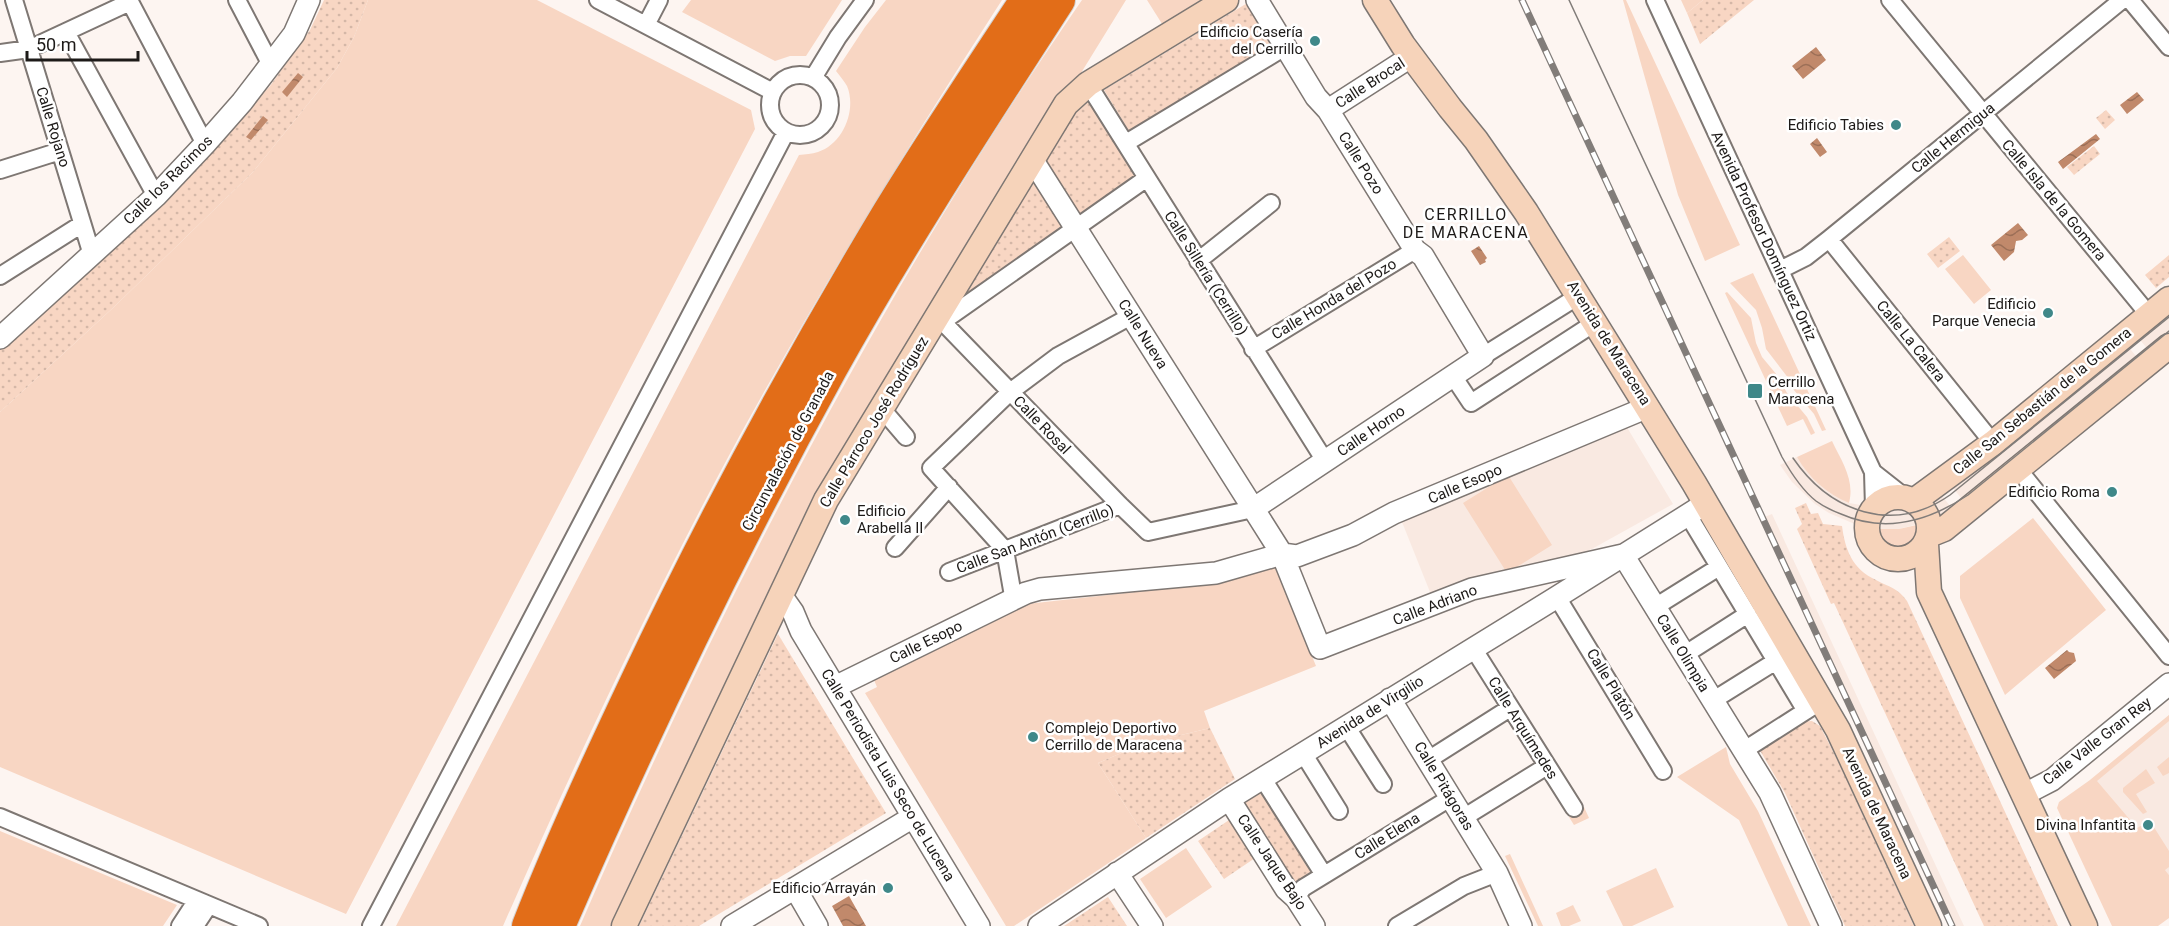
<svg xmlns="http://www.w3.org/2000/svg" width="2169" height="926" font-family="Roboto,sans-serif">
<style>
.built{fill:#f9e9e1}
.green{fill:#f8d6c3}
.park{fill:url(#park-dots)}
.water{fill:url(#water-waves)}
.lines{fill:none;stroke-linecap:round;stroke-linejoin:round}
.minor-casing{stroke:#7e7773;stroke-width:20}
.tertiary-casing{stroke:#7e7773;stroke-width:24}
.secondary-casing{stroke:#7e7773;stroke-width:27}
.motorway-casing{stroke:#d2d1d1;stroke-width:34}
.minor{stroke:#fff;stroke-width:16}
.tertiary{stroke:#fff;stroke-width:21}
.secondary{stroke:#f6d3ba;stroke-width:24}
.motorway{stroke:#e26d18;stroke-width:32}
.tram{stroke:#827d7a;stroke-width:1.5}
.rail-casing{stroke:#827d7a;stroke-width:7}
.rail{stroke:#fff;stroke-width:4.5;stroke-dasharray:14;stroke-linecap:butt}
.poi-dot{fill:#3f8889;stroke:#fff;stroke-width:2}
.labels{text-anchor:middle;stroke-width:5;stroke-linejoin:round;paint-order:stroke}
.poi-label{font-size:15px;fill:#1d1a18;stroke:#fff;text-anchor:end}
.street-label{font-size:15px;fill:#1d1a18;stroke:#fff}
.neighbourhood-label{font-size:16px;letter-spacing:1.5px;fill:#1d1a18;stroke:#fff}
</style>
<defs>
<pattern id="park-dots" width="8" height="8" patternUnits="userSpaceOnUse" patternTransform="scale(1.5)"><rect width="8" height="8" fill="#f8d6c3"/><path d="M2 2h.1M6 6h.1" fill="none" stroke="#d4b7a7" stroke-width="1.8" stroke-linecap="round"/></pattern>
<pattern id="water-waves" width="16" height="10" patternUnits="userSpaceOnUse" patternTransform="scale(1.5)"><rect width="16" height="10" fill="#c1896b"/><path d="M0 5q4-4 8 0t8 0" fill="none" stroke="#9c6f57"/></pattern>
</defs>
<rect width="100%" height="100%" fill="#fdf5f1"/>
<path class="built" d="M2169,309V337L2150,352L2136,335Z
M2126,344L2140,361L1965,503L1950,484Z
M1625,424L1673,504L1590,550L1558,562L1432,597L1400,517Z
M1797,457L1810,475L1821,486L1830,493L1849,503L1884,509L1892,506H1905L1939,492L1954,511L1941,518L1899,529H1875L1857,525L1829,513L1815,504L1792,482L1780,465Z
M1772,514L1908,806L1964,926H1949L1797,600L1762,518Z
M2169,715V875L2090,780Z"/>
<path class="green" d="M368,0H537L751,110L755,129L346,914L0,767V412L115,306L253,172L337,68L354,37Z
M691,0H842L806,56H790L775,61L682,12Z
M886,0H1002C910,142 822,287 740,435C653,595 576,760 503,926H396L799,155C805,154 812,154 818,152C843,144 857,110 847,86C844,81 840,76 836,71L865,27Z
M1082,0H1126L843,459L618,926H580C720,604 882,289 1082,0Z
M1147,0H1208L1164,27Z
M1623,0H1626L1740,245L1705,261L1678,195Z
M1681,0H1703L1687,13Z
M1963,255L1991,290L1974,304L1945,269Z
M1753,273L1826,430L1822,431L1814,414L1793,389L1789,379L1766,349L1762,328L1756,310L1730,283Z
M1727,292L1751,318L1756,343L1762,357L1777,375L1787,393L1807,417L1815,433L1811,435L1803,419L1787,426L1725,293Z
M1832,441C1842,462 1855,480 1849,503C1827,494 1809,478 1797,457Z
M1508,475L1552,545L1507,573L1463,503Z
M2033,518L2106,610L2005,695L1960,598V576Z
M1921,524C1923,556 1879,560 1875,529H1899Z
M1274,563L1316,666L1204,711L1210,728L1140,745L1098,763L1146,838L1014,926H1006L865,693L877,687L874,680L1027,604L1215,583Z
M2169,715V721L2097,781L2137,828L2150,821L2169,851V867L2165,870L2169,875V918L2158,926H2112L2057,808L2059,802L2090,780Z
M1726,747L1730,764L1758,811L1811,926H1788L1739,820L1677,777Z
M2169,757V773L2163,776L2157,767Z
M2146,769L2155,783L2136,794L2147,812L2143,814L2123,792V788Z
M1584,807L1589,818L1574,825L1569,817Z
M0,831L177,905L163,926H0Z
M1186,848L1212,887L1166,918L1140,879Z
M1510,854L1543,926H1538L1505,856Z
M1656,868L1674,907L1632,926H1623L1606,891Z
M1573,905L1581,921L1569,926H1561L1556,913Z"/>
<path class="park" d="M324,0H368L354,37L337,68L253,172L115,306L0,412V349L218,142L270,86L310,30Z
M1703,0H1754L1700,44L1687,13Z
M1249,2L1277,47L1132,136L1104,90Z
M1088,99L1138,178L1080,218L1046,162L1079,105Z
M2106,110L2115,120L2105,129L2096,118Z
M2094,146L2100,154L2074,175L2067,167Z
M1035,179L1066,228L960,302Z
M1949,237L1960,251L1938,268L1927,254Z
M2169,255V277L2156,288L2145,275Z
M1806,503L1811,514L1818,513L1823,524L1842,526C1845,549 1852,569 1876,580C1889,587 1898,588 1907,601L2058,926H1984L1834,603L1831,604L1797,529L1802,524L1795,508Z
M778,634L886,813L699,926H639Z
M1812,721L1820,726L1840,765L1914,926H1845L1785,793L1758,747L1796,722Z
M1210,728L1235,779L1146,838L1098,763L1140,745Z
M1259,793L1264,795L1306,865L1311,863C1314,879 1307,878 1295,885L1244,806L1245,803Z
M1232,818L1258,856L1224,879L1198,841Z
M1108,897L1127,926H1064Z"/>
<path class="water" d="M1816,47L1826,60L1803,79L1792,66Z
M298,73L303,77L287,97L282,92Z
M2137,92L2144,100L2127,114L2120,105Z
M263,116L268,120L251,140L246,137Z
M2096,134L2100,139L2063,169L2058,162Z
M1817,138L1827,152L1820,157L1810,144Z
M2018,223L2028,235L2022,240L2016,241L2014,252L2004,261L1991,245Z
M1479,246L1487,258L1485,260L1486,262L1480,265L1471,251Z
M2067,650L2069,652L2074,653L2076,661L2054,679L2045,668Z
M849,896L866,926H843L832,906Z"/>
<g class="lines">
<defs>
<path id="minor" d="M14,0L92,255
M129,0L205,144
M237,0L271,65
M598,0L773,92
M1655,0L1873,472L1874,508
M1890,0L2149,315
M2130,0L2169,47
M646,25L659,0
M66,32L156,196
M0,53L29,49L130,2
M770 105a30 30 0 1 1 60 0a30 30 0 1 1-60 0Z
M813,78L838,37L865,0
M1088,84L1325,461
M1126,143L1285,47
M0,170L60,151
M1829,239L1993,443
M1198,261L1271,203
M1780,270L1806,257L1829,239L2122,0
M0,276L82,224
M937,316L1120,505L1148,532L1253,509
M942,322L1147,178
M1253,349L1415,250
M1483,356L1580,295
M1453,376L1471,403L1596,322
M879,411L888,416L906,437
M2018,469L2169,656
M1873,472L1906,498
M1688,515L1806,711
M895,548L949,487
M1005,550L931,468L1010,392L1058,356L1131,316
M1005,550L1012,590L1016,598
M949,572L1120,505
M1557,597L1663,771
M1655,607L1719,567
M1473,648L1574,808
M1684,655L1748,614
M1712,701L1776,661
M1346,726L1383,784
M1743,751L1815,705
M1303,753L1339,811
M1428,760L1510,708
M1263,779L1324,875
M0,817L259,926
M1463,818L1547,766
M1296,898L1303,888L1450,798
M180,926L197,900
M195,926L209,905
M371,926L786,132
M1397,926L1464,886L1497,873"/>
<path id="tertiary" d="M1328,110L1412,56
M1032,159L1282,554L1320,648L1472,589L1623,555
M0,338L156,196L205,144L242,102L294,34L309,0
M1253,509L1483,356L1423,256L1415,250L1328,110L1316,97L1257,0
M1623,555L1770,793L1831,926
M781,595L793,612L801,631L979,926
M835,687L1026,593L1040,589L1216,573L1282,554L1297,556L1353,535L1394,513L1648,407
M1390,699L1497,873L1521,926
M2023,795L2052,780L2169,684
M1229,799L1286,889L1296,898L1314,926
M1117,873L1152,926
M795,888L817,926
M732,926L913,817
M1039,926L1229,799L1557,597L1705,504"/>
<path id="secondary" d="M1375,0L1403,45L1450,108L1476,140L1526,212L1694,483L1838,730L1929,926
M1867 528a31 31 0 1 1 62 0a31 31 0 1 1-62 0Z
M1914,501L1993,443L2169,299
M1929,535L1944,529L2169,346
M1926,544L1929,592L2085,926
M624,926L826,500L1066,104L1088,84L1226,0"/>
<path id="motorway" d="M528,926C560,844 597,764 635,684C711,523 796,366 888,213C932,141 979,71 1026,0
M559,926C641,737 731,550 831,369C901,243 981,121 1059,0"/>
</defs>
<use href="#minor" class="minor-casing"/>
<use href="#tertiary" class="tertiary-casing"/>
<use href="#secondary" class="secondary-casing"/>
<use href="#motorway" class="motorway-casing"/>
<use href="#minor" class="minor"/>
<use href="#tertiary" class="tertiary"/>
<use href="#secondary" class="secondary"/>
<use href="#motorway" class="motorway"/>
<path class="tram" d="M1569,0L1782,457C1791,473 1802,490 1816,501C1824,507 1833,511 1841,514C1886,534 1929,521 1968,495L2169,331
M1793,458C1830,512 1893,535 1950,495L2169,317"/>
<defs>
<path id="rail" d="M1522,0L1952,926"/>
</defs>
<use href="#rail" class="rail-casing"/>
<use href="#rail" class="rail"/>
</g>
<g class="poi-dot">
<circle cx="1315" cy="41" r="6"/>
<circle cx="1896" cy="125" r="6"/>
<circle cx="2048" cy="313" r="6"/>
<rect x="1747" y="383" width="16" height="16" rx="3"/>
<circle cx="2112" cy="492" r="6"/>
<circle cx="845" cy="520" r="6"/>
<circle cx="1033" cy="737" r="6"/>
<circle cx="2148" cy="825" r="6"/>
<circle cx="888" cy="888" r="6"/>
</g>
<g class="labels">
<g class="poi-label">
<text x="1303" y="37">Edificio Casería<tspan x="1303" dy="17">del Cerrillo</tspan></text>
<text x="1884" y="130">Edificio Tabies</text>
<text x="2036" y="309">Edificio<tspan x="2036" dy="17">Parque Venecia</tspan></text>
<text x="1768" y="387" text-anchor="start">Cerrillo<tspan x="1768" dy="17">Maracena</tspan></text>
<text x="2100" y="497">Edificio Roma</text>
<text x="857" y="516" text-anchor="start">Edificio<tspan x="857" dy="17">Arabella II</tspan></text>
<text x="1045" y="733" text-anchor="start">Complejo Deportivo<tspan x="1045" dy="17">Cerrillo de Maracena</tspan></text>
<text x="2136" y="830">Divina Infantita</text>
<text x="876" y="893">Edificio Arrayán</text>
</g>
<g class="street-label">
<text transform="translate(1370 83) rotate(-33)" y="5">Calle Brocal</text>
<text transform="translate(53 127) rotate(73)" y="5">Calle Rojano</text>
<text transform="translate(1953 138) rotate(-39)" y="5">Calle Hermigua</text>
<text transform="translate(1361 163) rotate(58)" y="5">Calle Pozo</text>
<text transform="translate(168 180) rotate(-45)" y="5">Calle los Racimos</text>
<text transform="translate(2054 200) rotate(50)" y="5">Calle Isla de la Gomera</text>
<text transform="translate(1764 236) rotate(65)" y="5">Avenida Profesor Domínguez Ortiz</text>
<text transform="translate(1206 273) rotate(58)" y="5">Calle Sillería (Cerrillo)</text>
<text transform="translate(1334 299) rotate(-31)" y="5">Calle Honda del Pozo</text>
<text transform="translate(1143 334) rotate(58)" y="5">Calle Nueva</text>
<text transform="translate(1911 341) rotate(51)" y="5">Calle La Calera</text>
<text transform="translate(1609 343) rotate(58)" y="5">Avenida de Maracena</text>
<text transform="translate(2042 401) rotate(-39)" y="5">Calle San Sebastián de la Gomera</text>
<text transform="translate(874 422) rotate(-59)" y="5">Calle Párroco José Rodríguez</text>
<text transform="translate(1042 425) rotate(46)" y="5">Calle Rosal</text>
<text transform="translate(1371 431) rotate(-34)" y="5">Calle Horno</text>
<text transform="translate(788 451) rotate(-62)" y="5">Circunvalación de Granada</text>
<text transform="translate(1465 484) rotate(-23)" y="5">Calle Esopo</text>
<text transform="translate(1035 539) rotate(-21)" y="5">Calle San Antón (Cerrillo)</text>
<text transform="translate(1435 605) rotate(-21)" y="5">Calle Adriano</text>
<text transform="translate(926 642) rotate(-26)" y="5">Calle Esopo</text>
<text transform="translate(1683 653) rotate(59)" y="5">Calle Olimpia</text>
<text transform="translate(1611 684) rotate(59)" y="5">Calle Platón</text>
<text transform="translate(1370 712) rotate(-32)" y="5">Avenida de Virgilio</text>
<text transform="translate(1523 728) rotate(58)" y="5">Calle Arquímedes</text>
<text transform="translate(2097 741) rotate(-38)" y="5">Calle Valle Gran Rey</text>
<text transform="translate(888 775) rotate(59)" y="5">Calle Periodista Luis Seco de Lucena</text>
<text transform="translate(1444 786) rotate(59)" y="5">Calle Pitágoras</text>
<text transform="translate(1877 813) rotate(65)" y="5">Avenida de Maracena</text>
<text transform="translate(1387 836) rotate(-32)" y="5">Calle Elena</text>
<text transform="translate(1272 862) rotate(56)" y="5">Calle Jaque Bajo</text>
</g>
<g class="neighbourhood-label">
<text x="1466" y="220">CERRILLO<tspan x="1466" dy="18">DE MARACENA</tspan></text>
</g>
</g>
<path d="M27 51v9h111v-9" fill="none" stroke="#1d1a18" stroke-width="3"/>
<text x="36" y="51" font-size="18" fill="#1d1a18" stroke="#ffffff" stroke-width="4.5" paint-order="stroke">50 m</text>
</svg>
